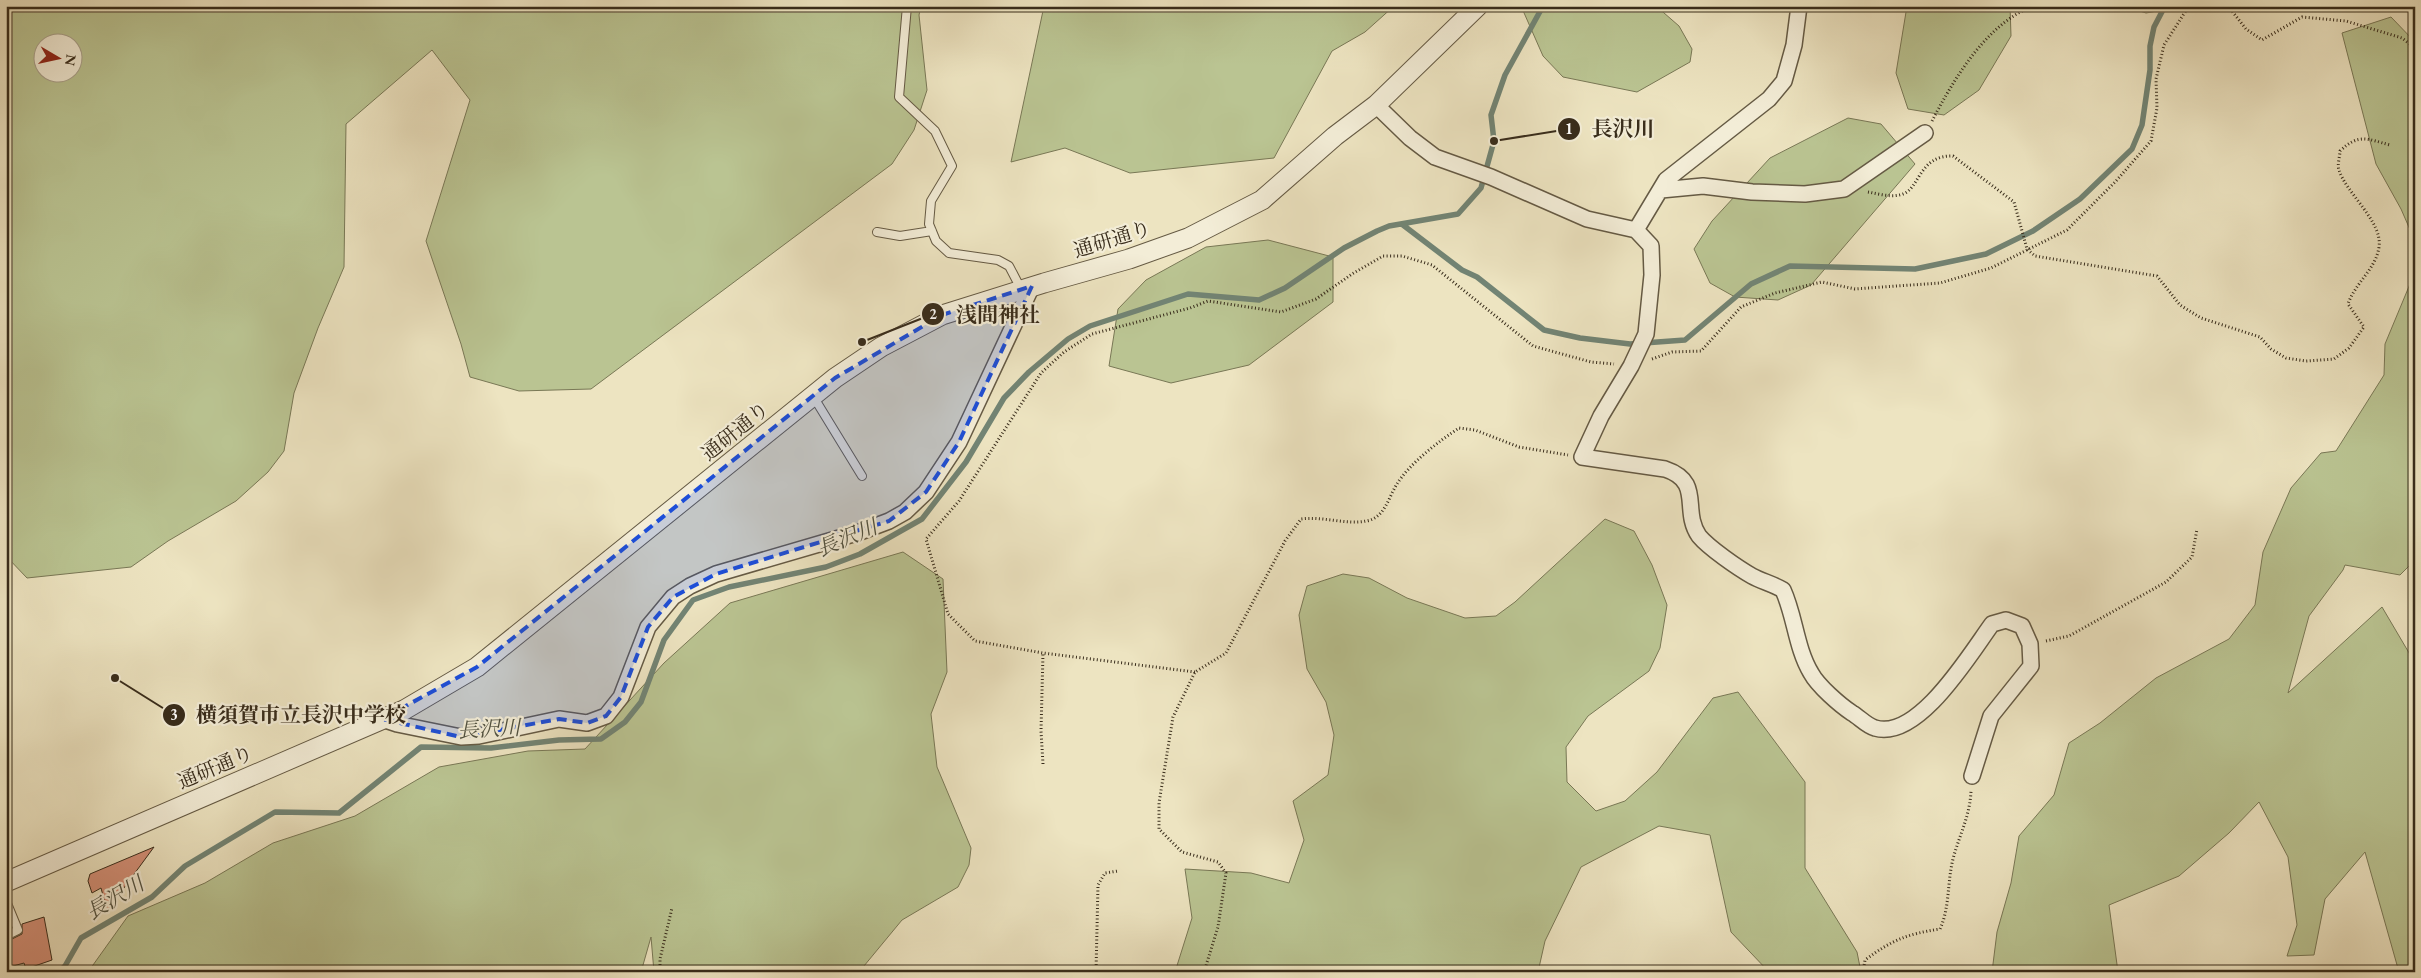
<svg xmlns="http://www.w3.org/2000/svg" width="2421" height="978" font-family="'EB Garamond','Noto Serif JP',serif">
<style>
.green{fill:#bac492;stroke:#797856;fill-rule:evenodd}
.lines{fill:none;stroke-linecap:round;stroke-linejoin:round}
.stream{stroke:#728474;stroke-width:5.5}
.building{fill:#d59078;stroke:#382c1b}
.service-casing{stroke:#655a44;stroke-width:10}
.minor-casing{stroke:#655a44;stroke-width:18}
.tertiary-casing{stroke:#655a44;stroke-width:21}
.path{stroke:#382c1b;stroke-width:3;stroke-dasharray:1 2.5;stroke-linecap:butt}
.service{stroke:#f3edd7;stroke-width:8}
.minor{stroke:#f3edd7;stroke-width:15}
.tertiary{stroke:#f3edd7;stroke-width:19}
.marked{fill:#1d4ed8;fill-opacity:0.2;stroke:#1d4ed8;stroke-width:4;stroke-dasharray:10 6;stroke-linejoin:round}
.labels{text-anchor:middle;stroke-width:4.5;stroke-linejoin:round;paint-order:stroke}
.street-label{font-size:20px;fill:#382c1b;stroke:#f3edd7}
.water-label{font-size:21px;font-style:italic;fill:#505140;stroke:#f3edd7}
.leader{fill:none;stroke:#382c1b;stroke-width:2}
.callout-dot{fill:#382c1b;stroke:#f3edd7;stroke-width:2}
.mark-label{font-size:15px;text-anchor:middle;font-weight:bold;fill:#fff}
.callout-label{font-size:21px;text-anchor:middle;font-weight:bold;fill:#382c1b;stroke:#f3edd7;stroke-width:4.5;stroke-linejoin:round;paint-order:stroke}
</style>
<rect width="100%" height="100%" fill="#ede4c1"/>
<filter id="stains"><feTurbulence type="fractalNoise" baseFrequency=".004" numOctaves="4"/><feColorMatrix values="0 0 0 0 .2 0 0 0 0 .09 0 0 0 0 .02 0 0 0 .5 -.17"/></filter>
<radialGradient id="worn" r=".72"><stop offset=".6" stop-color="#630" stop-opacity="0"/><stop offset="1" stop-color="#630" stop-opacity=".3"/></radialGradient>
<path class="green" d="M6,6H921L919,15L927,90L914,130L892,164L591,389L519,391L470,377L461,344L426,241L470,100L432,50L346,124L344,267L318,328L294,393L284,451L268,472L236,501L168,541L131,567L27,578L6,556ZM42,42H72V72H42Z
M1044,6H1394L1365,32L1332,51L1274,158L1130,173L1065,148L1011,162Z
M1521,6H1656L1679,26L1692,49L1690,62L1637,92L1563,77L1543,56Z
M1907,6H2010L2011,36L1979,90L1944,115L1908,109L1896,73Z
M2124,6H2185L2146,13Z
M2391,17L2415,42V241L2401,209L2376,164L2342,33Z
M1848,118L1881,124L1915,164L1811,285L1778,300L1735,297L1710,283L1694,249L1712,221L1770,158Z
M1268,240L1333,257V302L1249,365L1171,383L1109,366L1118,309L1146,280L1206,247Z
M2415,272V560L2400,575L2345,565L2343,570L2309,616L2288,693L2382,607L2415,663V972H2399L2365,852L2325,899L2314,955L2287,956L2297,925L2288,857L2259,802L2229,833L2179,876L2109,905L2118,972H1992L1997,932L2011,883L2019,836L2054,795L2069,743L2100,723L2156,678L2229,639L2255,605L2263,552L2291,488L2321,453L2336,451L2384,375L2385,344Z
M1605,519L1634,531L1652,565L1667,605L1660,648L1649,671L1588,716L1566,747L1567,782L1596,811L1625,801L1657,772L1713,698L1738,692L1805,782V868L1857,952L1861,972H1769L1731,932L1710,835L1659,826L1581,867L1545,941L1538,972H1175L1192,918L1185,869L1251,873L1289,883L1304,840L1293,801L1328,775L1334,735L1326,702L1307,669L1299,615L1307,586L1343,574L1369,578L1407,598L1465,618L1496,616L1515,602Z
M903,552L943,579L947,672L931,714L937,767L971,848L969,865L958,887L902,920L859,972H654L651,937L641,972H88L128,916L205,883L273,843L355,816L439,767L528,751L585,749L664,663L730,603Z"/>
<g class="lines">
<path class="stream" d="M1403,225L1462,270L1477,277L1544,330L1580,338L1630,344L1685,340L1751,284L1790,266L1915,269L1986,254L2033,231L2080,199L2132,149L2142,125L2150,70V46L2154,27L2165,6
M59,972L65,966L81,938L152,897L185,866L275,812L339,813L421,747L491,748L559,740L601,739L625,722L641,702L664,640L693,600L729,587L826,567L860,554L922,519L966,462L1004,398L1029,372L1068,339L1090,326L1188,294L1259,300L1285,288L1344,248L1377,231L1389,226L1458,214L1481,188L1494,141L1491,115L1505,75L1543,6"/>
</g>
<path class="building" d="M154,847L107,911L101,888L92,893L88,881L90,874Z
M44,917L52,960L26,969L24,963L6,968V942L22,934V924Z"/>
<g class="lines">
<defs>
<path id="service" d="M907,6L899,97L935,131L952,166L931,201L929,224L936,241L949,253L998,260L1009,266L1021,289
M877,232L900,236L932,231
M813,396L862,476
M6,901L18,930L6,936"/>
<path id="minor" d="M1799,6L1794,45L1784,81L1769,99L1666,180L1636,230L1651,246L1652,275L1646,334L1631,366L1601,416L1582,457L1665,469C1704,482 1681,510 1699,536C1709,548 1738,568 1752,576C1761,581 1773,584 1783,590C1795,616 1796,648 1811,673C1818,686 1840,705 1852,713C1859,717 1867,726 1875,728C1918,741 1970,654 1992,624L2006,620L2022,626L2030,644L2031,666L1991,716L1972,776
M1376,105L1410,138L1435,157L1491,177L1587,219L1636,230
M1661,190L1703,186L1752,192L1805,194L1844,189L1925,133
M382,719L397,724L461,737L479,736L559,719L587,723L606,716L621,697L648,627L673,597L690,586L716,574L860,532L889,521L905,512L926,492L959,442L1032,286"/>
<path id="tertiary" d="M6,882L404,710L477,667L835,378L881,347L942,315L1044,283L1129,259L1188,238L1262,200L1335,136L1376,105L1478,6"/>
</defs>
<use href="#service" class="service-casing"/>
<use href="#minor" class="minor-casing"/>
<use href="#tertiary" class="tertiary-casing"/>
<path class="path" d="M2228,6L2246,29L2262,40L2302,17L2346,21L2402,38L2415,48
M1932,121C1954,79 1986,24 2033,6
M1868,192C1879,194 1892,198 1903,194C1920,188 1919,155 1953,156L2014,202L2027,249L2035,256L2157,276L2180,305L2201,318L2260,337L2271,349L2286,358L2306,361L2334,359L2349,348L2364,327L2348,304C2355,283 2376,269 2379,247C2383,222 2346,193 2339,170C2337,165 2340,156 2340,151C2359,133 2367,139 2390,145
M1652,359L1672,352L1701,351L1741,307L1775,293L1822,282L1855,289L1940,283L1991,268L2067,230L2116,181L2151,141L2157,108L2156,79L2164,45L2187,9L2192,6
M2046,641L2069,636L2166,582L2192,557L2197,529
M1195,672L1043,653L975,641L948,614L926,539L959,501L1041,373L1064,352L1092,334L1190,308L1208,301L1281,312L1316,299L1352,274L1383,256H1402L1432,265L1533,346L1591,362L1614,364
M1043,764L1041,731L1043,653
M660,972V959L672,908
M1096,972L1098,885L1105,873L1118,871
M1204,972L1218,927L1226,873L1218,862L1182,852L1159,829V803L1173,717L1195,672L1226,653L1285,541L1301,519C1322,516 1347,525 1366,521C1385,518 1388,498 1397,484C1409,464 1439,441 1459,428L1475,430L1519,447L1568,455
M1863,972L1865,960C1892,940 1907,934 1940,929C1950,907 1947,883 1953,859C1959,836 1970,816 1971,791"/>
<use href="#service" class="service"/>
<use href="#minor" class="minor"/>
<use href="#tertiary" class="tertiary"/>
</g>
<path class="marked" d="M1032,286L959,442L926,492L889,521L716,574L673,597L648,627L621,697L606,716L587,723L559,719L461,737L382,719L477,667L835,378L942,315Z"/>
<g class="labels">
<g class="street-label">
<text transform="translate(1112 239) rotate(-17)" y="7">通研通り</text>
<text transform="translate(735 431) rotate(-39)" y="7">通研通り</text>
<text transform="translate(215 767) rotate(-23)" y="7">通研通り</text>
</g>
<g class="water-label">
<text transform="translate(847 538) rotate(-23)" y="7">長沢川</text>
<text transform="translate(489 729) rotate(-3)" y="7">長沢川</text>
<text transform="translate(115 898) rotate(-31)" y="7">長沢川</text>
</g>
</g>
<path class="leader" d="M1494 141L1569 129M862 342L933 314M115 678L174 715"/>
<g class="callout-dot">
<circle cx="1494" cy="141" r="5"/>
<circle cx="862" cy="342" r="5"/>
<circle cx="115" cy="678" r="5"/>
<circle cx="1569" cy="129" r="12"/>
<circle cx="933" cy="314" r="12"/>
<circle cx="174" cy="715" r="12"/>
</g>
<g class="mark-label">
<text x="1569" y="134">1</text>
<text x="933" y="319">2</text>
<text x="174" y="720">3</text>
</g>
<g class="callout-label">
<text x="1623" y="136">長沢川</text>
<text x="998" y="322">浅間神社</text>
<text x="301" y="722">横須賀市立長沢中学校</text>
</g>
<rect width="2421" height="978" fill="none" stroke="#ede4c1" stroke-width="25"/>
<rect x="8" y="8" width="2406" height="963" fill="none" stroke="#382c1b" stroke-width="2.5"/>
<rect x="12" y="12" width="2396" height="953" fill="none" stroke="#382c1b"/>
<g transform="translate(58 58) rotate(99)"><circle r="24" fill="#f3edd7" stroke="#a8a08c"/>
<path d="M0-4L9 19L0 12L-9 19Z" fill="#8f2418"/>
<text y="-8" font-size="14" font-weight="bold" text-anchor="middle" fill="#382c1b">N</text>
</g>
<rect width="100%" height="100%" filter="url(#stains)"/>
<rect width="100%" height="100%" fill="url(#worn)"/>
</svg>
